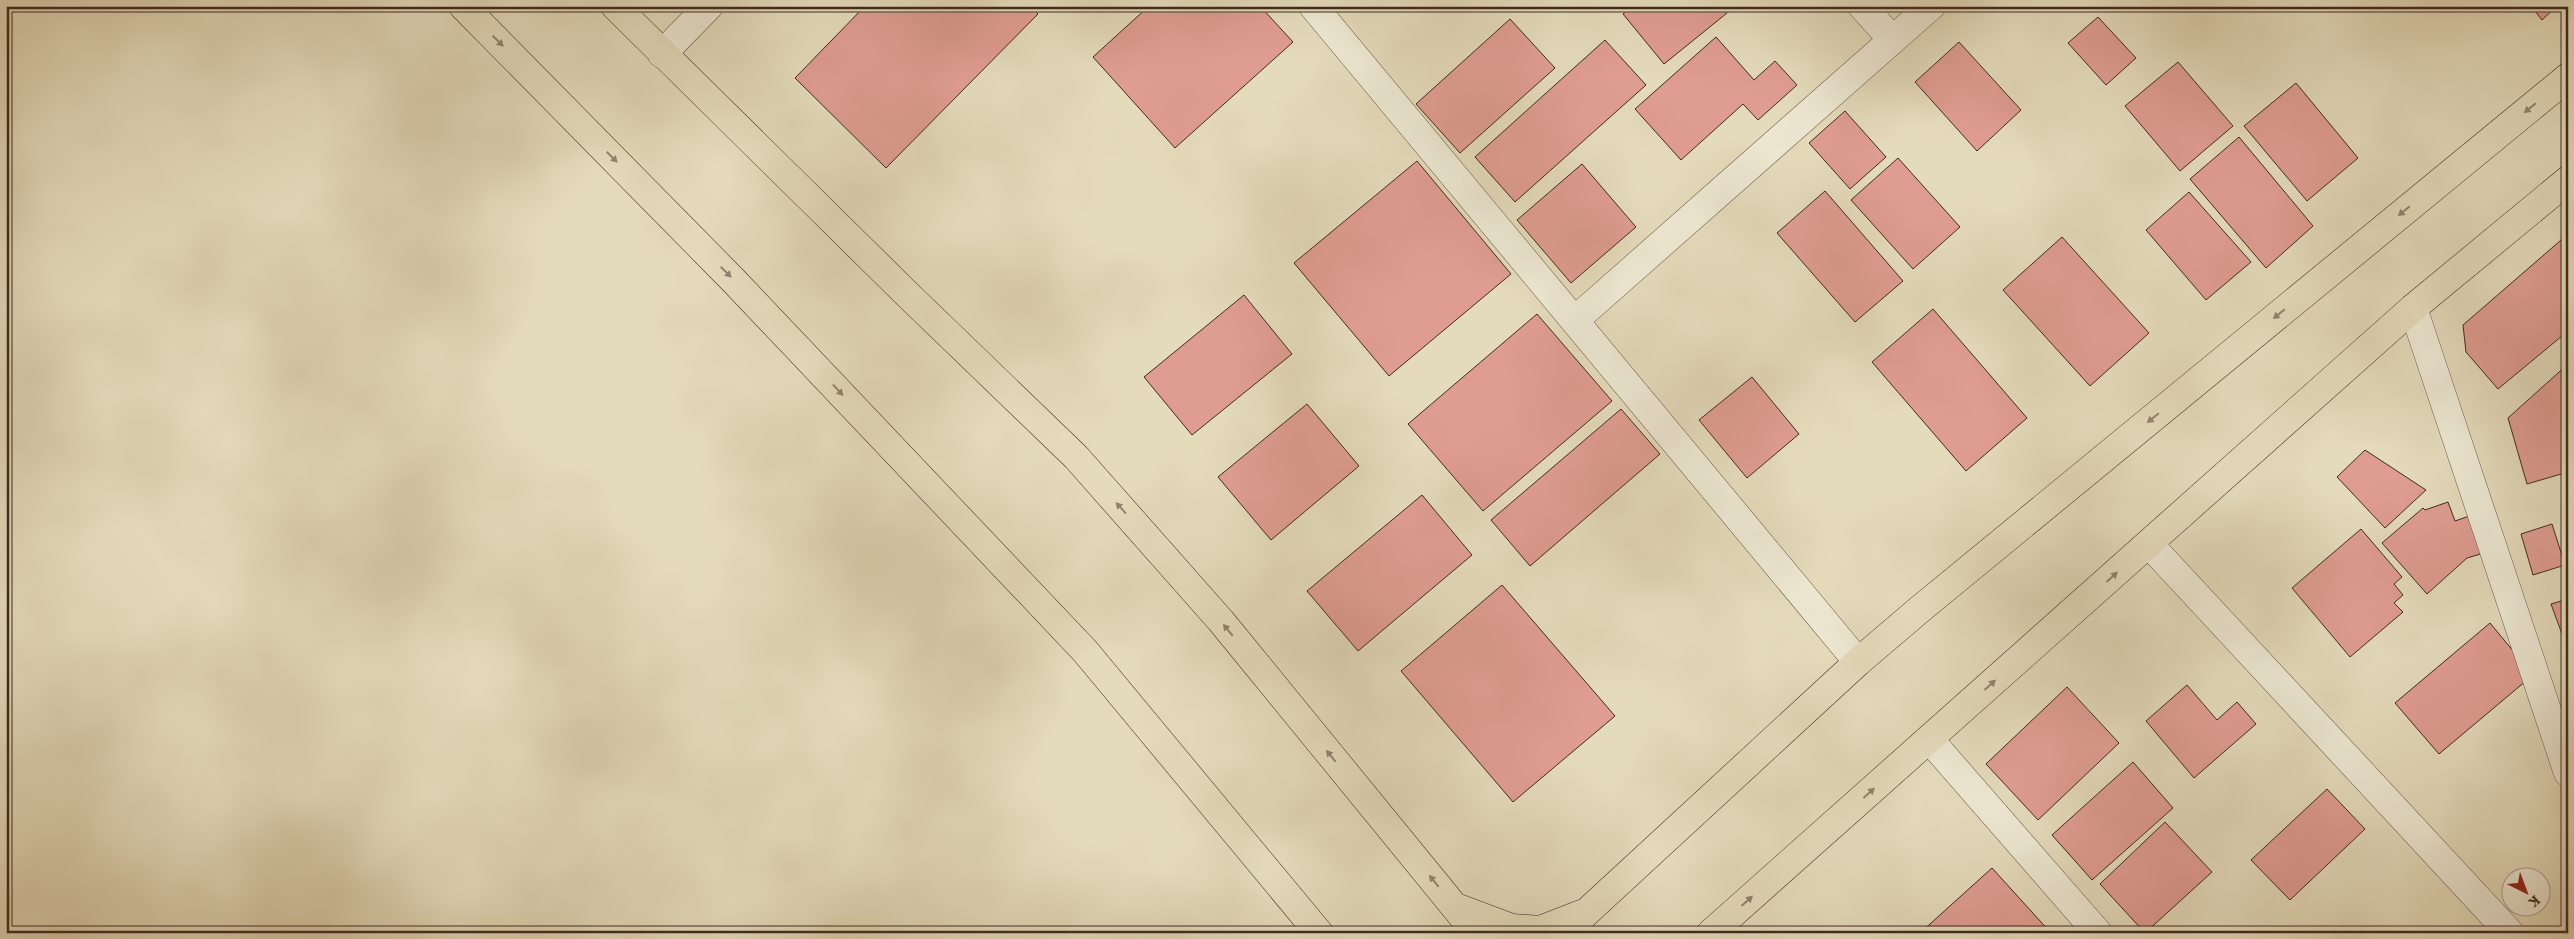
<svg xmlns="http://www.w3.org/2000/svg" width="2574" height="939" font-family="Vollkorn,serif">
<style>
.building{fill:#df9d91;stroke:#402a20}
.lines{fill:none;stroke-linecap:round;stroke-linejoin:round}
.minor-casing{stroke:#695647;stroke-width:29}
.major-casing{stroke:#402a20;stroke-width:29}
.minor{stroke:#ede8d3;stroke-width:28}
.major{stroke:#e4dbbb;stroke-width:28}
.oneway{fill:#92826e}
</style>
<rect width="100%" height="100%" fill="#e4dbbb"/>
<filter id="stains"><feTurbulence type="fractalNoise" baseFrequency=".004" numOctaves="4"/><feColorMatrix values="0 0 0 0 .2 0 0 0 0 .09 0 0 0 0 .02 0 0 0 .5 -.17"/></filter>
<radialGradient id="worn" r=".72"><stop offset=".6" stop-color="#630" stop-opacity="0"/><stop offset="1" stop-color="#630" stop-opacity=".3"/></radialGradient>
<path class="building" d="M865,6H1030L1038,14L886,168L795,78Z
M1149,6H1260L1293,42L1175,148L1093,57Z
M1633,6H1722L1727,13L1664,64L1623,14Z
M2531,6H2557L2542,20Z
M2098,17L2136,58L2106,85L2068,43Z
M1510,19L1555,68L1460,153L1416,104Z
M1716,37L1754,80L1775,61L1797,85L1758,120L1743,104L1681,160L1635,109Z
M1605,40L1646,85L1515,202L1475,157Z
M1959,42L2021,110L1977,151L1915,82Z
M2178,62L2233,126L2180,171L2125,106Z
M2296,83L2358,158L2307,201L2244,126Z
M1845,111L1886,157L1850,189L1809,143Z
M2239,137L2313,226L2266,268L2190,179Z
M1898,158L1960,227L1913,269L1851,200Z
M1417,161L1511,274L1389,376L1294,263Z
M1582,164L1636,227L1571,283L1517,220Z
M1825,191L1903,281L1855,322L1777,233Z
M2189,192L2251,262L2206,300L2146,230Z
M2568,234V331L2498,389L2466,352L2463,325Z
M2062,237L2149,333L2090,386L2003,290Z
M1244,295L1292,354L1192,435L1144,377Z
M1933,309L2027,418L1966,471L1872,362Z
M1537,314L1612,401L1483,511L1408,424Z
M2568,364V472L2527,484L2508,418Z
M1752,377L1799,434L1747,478L1699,420Z
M1307,404L1359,466L1271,540L1218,477Z
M1621,409L1660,454L1530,566L1491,520Z
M2365,450L2426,490L2385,528L2337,477Z
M1422,495L1472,555L1358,651L1307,591Z
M2448,502L2455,521L2472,515L2484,553L2467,558L2427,594L2382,543L2423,508L2425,510Z
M2552,524L2565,565L2533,575L2521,534Z
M2361,529L2402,577L2394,584L2403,595L2394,603L2403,612L2350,657L2292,588Z
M1502,585L1615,716L1513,802L1401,671Z
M2568,599V632L2562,634L2551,604Z
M2490,623L2533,675L2439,754L2395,703Z
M2187,685L2217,720L2237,702L2256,724L2194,778L2146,721Z
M2067,687L2119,743L2038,820L1986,764Z
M2133,762L2173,808L2092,880L2052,835Z
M2327,789L2365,829L2290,900L2251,860Z
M2165,822L2212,872L2145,933L2100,884Z
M1992,868L2051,933H1920Z"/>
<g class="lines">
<defs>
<path id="minor" d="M1313,6L1858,662
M1862,6L1892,39
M662,54L709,6
M2413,308L2568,773
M1575,320L1931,6
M2149,544L2510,933
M1929,739L2098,933"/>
<path id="major" d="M463,6L734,281L1085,651L1319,933
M615,6L908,295L1076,457L1221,621L1476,933
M1456,907L1512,928L1540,930L1581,914
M1564,933L1858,662L1919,610L2568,77
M1711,933L2413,308L2568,180"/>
</defs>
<use href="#minor" class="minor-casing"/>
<use href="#major" class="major-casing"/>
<use href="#minor" class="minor"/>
<use href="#major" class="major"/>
</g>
<defs><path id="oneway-solid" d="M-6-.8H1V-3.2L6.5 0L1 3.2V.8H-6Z" transform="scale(1.25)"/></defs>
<g class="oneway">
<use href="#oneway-solid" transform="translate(498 41) rotate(45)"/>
<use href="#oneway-solid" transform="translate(2530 108) rotate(141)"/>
<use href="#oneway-solid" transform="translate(612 157) rotate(45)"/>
<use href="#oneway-solid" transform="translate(2404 211) rotate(141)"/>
<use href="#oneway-solid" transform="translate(726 272) rotate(45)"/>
<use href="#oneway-solid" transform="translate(2279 314) rotate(141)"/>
<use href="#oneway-solid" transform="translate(838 390) rotate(47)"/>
<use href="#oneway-solid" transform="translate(2153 418) rotate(141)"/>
<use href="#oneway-solid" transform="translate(1121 508) rotate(-132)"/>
<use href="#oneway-solid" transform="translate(2112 577) rotate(-42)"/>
<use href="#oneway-solid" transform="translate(1228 630) rotate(-129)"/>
<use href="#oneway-solid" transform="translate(1990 685) rotate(-42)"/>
<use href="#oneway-solid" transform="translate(1331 756) rotate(-129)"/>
<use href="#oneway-solid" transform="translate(1869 793) rotate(-42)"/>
<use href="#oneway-solid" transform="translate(1434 881) rotate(-129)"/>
<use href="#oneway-solid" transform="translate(1747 901) rotate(-42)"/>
</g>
<rect width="2574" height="939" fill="none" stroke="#e4dbbb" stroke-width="25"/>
<rect x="8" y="8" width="2559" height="924" fill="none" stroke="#402a20" stroke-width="2.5"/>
<rect x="12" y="12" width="2549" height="914" fill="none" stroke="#402a20"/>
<g transform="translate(2526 892) rotate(138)"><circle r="24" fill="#ede8d3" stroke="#a89c8b"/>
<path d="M0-4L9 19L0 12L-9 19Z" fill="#8f2418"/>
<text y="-8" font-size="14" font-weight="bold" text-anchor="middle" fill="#402a20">K</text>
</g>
<rect width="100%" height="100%" filter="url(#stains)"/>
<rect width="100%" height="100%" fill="url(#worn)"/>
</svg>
